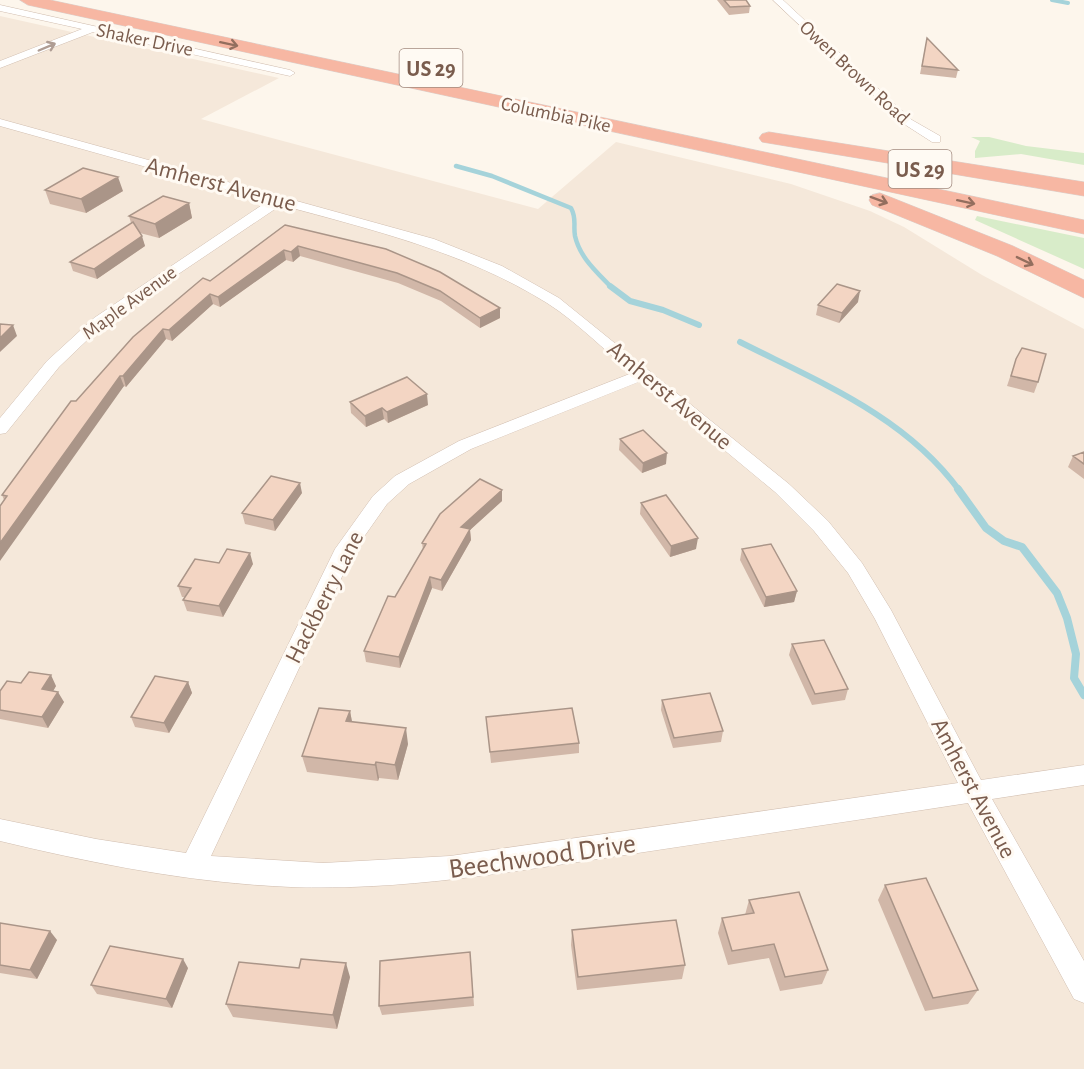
<svg xmlns="http://www.w3.org/2000/svg" width="1084" height="1069" font-family="'Alegreya Sans',sans-serif">
<style>
.residential{fill:#f5e8da}
.green{fill:#d8ecc9}
.lines{fill:none;stroke-linecap:round;stroke-linejoin:round}
.stream-far3{stroke:#a5d3da;stroke-width:4}
.stream-far2{stroke:#a5d3da;stroke-width:4.5}
.stream-far1{stroke:#a5d3da;stroke-width:6}
.stream{stroke:#a5d3da;stroke-width:8}
.minor-casing{stroke:#d1beb0;stroke-width:1}
.motorway-casing{stroke:#dad1cd;stroke-width:1}
.minor{fill:#fff;fill-rule:evenodd}
.motorway{fill:#f7b7a3;fill-rule:evenodd}
.wall{fill:#d1b7a8}
.shaded-wall{fill:#aa9588}
.building{fill:#f3d5c3;stroke:#aa9588;stroke-width:1.5}
.oneway{stroke:#936e5e}
.oneway2{stroke:#af9d94}
.labels{text-anchor:middle;stroke-width:6;stroke-linejoin:round;paint-order:stroke}
.far-street-label{font-size:20px;fill:#7a5c4d;stroke:#fffaf3}
.shield{fill:#fffaf3;stroke:#a28b7f;stroke-width:1.5}
.shield-label{font-size:22px;font-weight:bold;fill:#7a5c4d}
.street-label{font-size:24px;fill:#7a5c4d;stroke:#fffaf3}
.near-street-label{font-size:28px;fill:#7a5c4d;stroke:#fffaf3}
</style>
<rect width="100%" height="100%" fill="#fdf6ec"/>
<path class="residential" d="M0,16L279,78L201,119L538,209L616,142L791,184L870,211L904,227L982,275L1084,329V1069H0Z"/>
<path class="green" d="M971,137H989L1026,146L1084,153V165L1021,154L975,158V151L980,141Z
M977,216L1084,238V269L975,220Z"/>
<g class="lines">
<path class="stream-far3" d="M1052,0L1068,3"/>
<path class="stream-far2" d="M456,166L492,176L571,208C577,219 573,225 575,236C580,258 597,272 612,288"/>
<path class="stream-far1" d="M610,286L630,301L663,310L699,325
M740,342C819,382 905,416 959,490"/>
<path class="stream" d="M958,489L986,528L1004,541L1022,547L1057,593L1067,618L1076,654L1074,678L1084,695"/>
<defs>
<path id="minor" d="M773,0H783L912,120L940,136V142H932L904,124Z
M0,5L290,70L295,73L290,76L93,32L0,68V61L82,29L0,11Z
M0,119L434,239L502,266L559,298L789,484L828,521L862,563L891,610L981,780L1084,765V785L992,799L1084,961V1003L1074,999L968,803C852,821 735,838 618,856C510,872 401,891 291,887C192,883 96,864 0,841V819L96,839L186,853L335,549L373,496L395,476L459,441L632,373C604,350 577,322 547,303C465,252 373,230 281,205L104,324L59,367L6,433L0,434V418L47,361L94,318L268,201L0,126ZM641,381L775,492L814,531L848,573L875,619L958,783L450,856L323,863L211,856L354,551L387,504L409,484L471,449Z"/>
<path id="motorway" d="M20,0H50L1084,220V234L28,5Z
M769,132L1084,182V196L762,142L759,138L762,134Z
M880,193L1013,246L1084,280V298L997,256L872,205L869,200L872,195Z"/>
</defs>
<use href="#minor" class="minor-casing"/>
<use href="#motorway" class="motorway-casing"/>
<use href="#minor" class="minor"/>
<use href="#motorway" class="motorway"/>
</g>
<path class="wall" d="M717,0H746L750,6L749,13L729,15Z
M927,38L958,70L956,78L920,74Z
M45,190L123,191L86,213L50,204Z
M189,203L192,218L159,238L140,233L145,246L97,279L73,271L70,262L131,223L129,216Z
M285,225L500,308V318L480,328L441,301L398,283L300,256L293,262L286,260L220,307L213,304L172,341L166,339L126,387L124,386L4,500L2,495L76,401L210,281Z
M858,302L839,323L816,315L818,305Z
M1016,359L1038,382L1034,393L1007,386Z
M350,402L428,405L388,423L384,419L366,427L351,413Z
M620,439L666,464L642,473L619,450Z
M1084,452V479L1068,467L1073,456Z
M502,490V501L470,530L471,540L442,591L432,588L400,668L366,662L364,651L395,597L423,550L422,543Z
M302,493L275,531L245,524L242,513Z
M641,503L696,549L670,557L640,514Z
M742,549L797,591L794,602L764,607L740,560Z
M219,563L253,564L223,617L187,611L183,600L185,597H182L178,586Z
M792,644L848,689L845,700L812,705L789,655Z
M188,682L192,693L169,733L135,727L131,717Z
M21,683L56,686L53,691L64,702L48,728L0,719V691Z
M662,700L723,731L721,742L673,748L661,710Z
M350,711L352,722L408,744L398,780L379,778L378,781L307,772L302,756Z
M486,717L579,743V753L491,763Z
M885,885L978,990L968,1004L925,1011L878,900Z
M749,900L828,970L822,984L780,991L769,958L728,965L718,933L722,918L745,915Z
M0,923L57,940L37,979L0,973Z
M572,930L685,965L682,979L577,990L571,945Z
M471,962L474,1006L382,1015L379,1006Z
M188,968L172,1008L97,994L91,985Z
M350,977L337,1029L233,1017L226,1004Z"/>
<path class="shaded-wall" d="M118,177L123,191L86,213L81,199Z
M189,203L192,218L159,238L155,224Z
M142,236L145,246L97,279L94,269Z
M298,246L300,256L293,262L291,252Z
M284,250L286,260L220,307L218,297Z
M860,291L858,302L839,323L842,313Z
M210,294L213,304L172,341L169,330Z
M500,308V318L480,328V318Z
M13,325L17,336L0,352V338Z
M163,329L166,339L126,387L123,376Z
M120,376L124,386L0,561V543Z
M427,394L428,405L388,423L387,412Z
M382,408L384,419L366,427L365,416Z
M667,453L666,464L642,473L643,463Z
M300,483L302,493L275,531L273,520Z
M502,490V501L470,530L471,540L442,591L441,580L461,527Z
M698,538L696,549L670,557L671,546Z
M250,553L253,564L223,617L219,606Z
M430,577L432,588L400,668L399,657Z
M797,591L794,602L764,607L766,597Z
M51,675L56,686L48,700L42,689Z
M188,682L192,693L169,733L164,723Z
M58,692L64,702L48,728L42,717Z
M350,711L353,727L346,721Z
M406,728L408,744L398,780L395,765Z
M376,762L379,778L378,781L375,765Z
M50,931L57,940L37,979L30,970Z
M183,959L188,968L172,1008L166,999Z
M346,963L350,977L337,1029L333,1015Z"/>
<path class="building" d="M724,0H746L750,6L730,7Z
M927,38L958,70L922,66Z
M83,168L118,177L81,199L45,190Z
M163,196L189,203L155,224L129,216Z
M133,222L142,236L94,269L70,262Z
M285,225L386,249L440,272L500,308L480,318L440,291L397,273L298,246L291,252L284,250L218,297L210,294L169,330L163,329L123,376H120L0,543V506L7,496L2,495L71,401H76L133,337L203,278L210,281Z
M837,284L860,291L842,313L818,305Z
M0,324L13,325L0,338Z
M1022,348L1046,354L1038,382L1011,376L1016,359Z
M407,377L427,394L387,412L382,408L365,416L350,402Z
M643,430L667,453L643,463L620,439Z
M1084,452V464L1073,456Z
M271,476L300,483L273,520L242,513Z
M480,479L502,490L461,527L470,529L441,580L430,577L399,657L364,651L388,596L395,597L426,544L422,543L440,514Z
M666,495L698,538L671,546L641,503Z
M771,544L797,591L766,597L742,549Z
M227,549L250,553L219,606L183,600L191,588L178,586L195,559L219,563Z
M824,640L848,689L815,694L792,644Z
M29,672L51,675L42,689L58,692L42,717L0,710V691L7,681L21,683Z
M155,676L188,682L164,723L131,717Z
M710,693L723,731L674,738L662,700Z
M319,708L350,711L346,721L406,728L395,765L376,762L375,765L302,756Z
M572,708L579,743L490,752L486,717Z
M926,878L978,990L933,998L885,885Z
M799,892L828,970L785,977L774,944L732,951L722,918L754,913L749,900Z
M676,920L685,965L578,977L572,930Z
M0,923L50,931L30,970L0,965Z
M110,946L183,959L166,999L91,985Z
M470,952L473,997L379,1006L380,961Z
M301,959L346,963L333,1015L226,1004L239,962L299,968Z"/>
<defs><path id="oneway-shaft" d="M-6 0H5M1.5-3L5.5 0L1.5 3" fill="none" stroke-width="1.6" stroke-linecap="round" stroke-linejoin="round" transform="scale(1.5)"/></defs>
<g class="oneway">
<use href="#oneway-shaft" transform="translate(229 44) rotate(12)"/>
<use href="#oneway-shaft" transform="translate(879 200) rotate(20)"/>
<use href="#oneway-shaft" transform="translate(966 202) rotate(12)"/>
<use href="#oneway-shaft" transform="translate(1025 261) rotate(26)"/>
</g>
<use class="oneway2" href="#oneway-shaft" transform="translate(47 47) rotate(-23)"/>
<g class="labels">
<g class="far-street-label">
<text transform="translate(145 39) rotate(12)" y="7">Shaker Drive</text>
<text transform="translate(855 72) rotate(43)" y="7">Owen Brown Road</text>
<text transform="translate(556 114) rotate(12)" y="7">Columbia Pike</text>
<text transform="translate(129 302) rotate(-36)" y="7">Maple Avenue</text>
</g>
<g class="shield">
<rect x="399.5" y="49" width="63" height="38" rx="4.5"/>
<rect x="888.5" y="150" width="63" height="38" rx="4.5"/>
</g>
<g class="shield-label">
<text x="431" y="76">US 29</text>
<text x="920" y="177">US 29</text>
</g>
<g class="street-label">
<text transform="translate(221 184) rotate(15)" y="8">Amherst Avenue</text>
<text transform="translate(670 395) rotate(40)" y="8">Amherst Avenue</text>
<text transform="translate(324 597) rotate(-63)" y="8">Hackberry Lane</text>
<text transform="translate(974 788) rotate(62)" y="8">Amherst Avenue</text>
</g>
<g class="near-street-label">
<text transform="translate(542 855) rotate(-8)" y="10">Beechwood Drive</text>
</g>
</g>
</svg>
